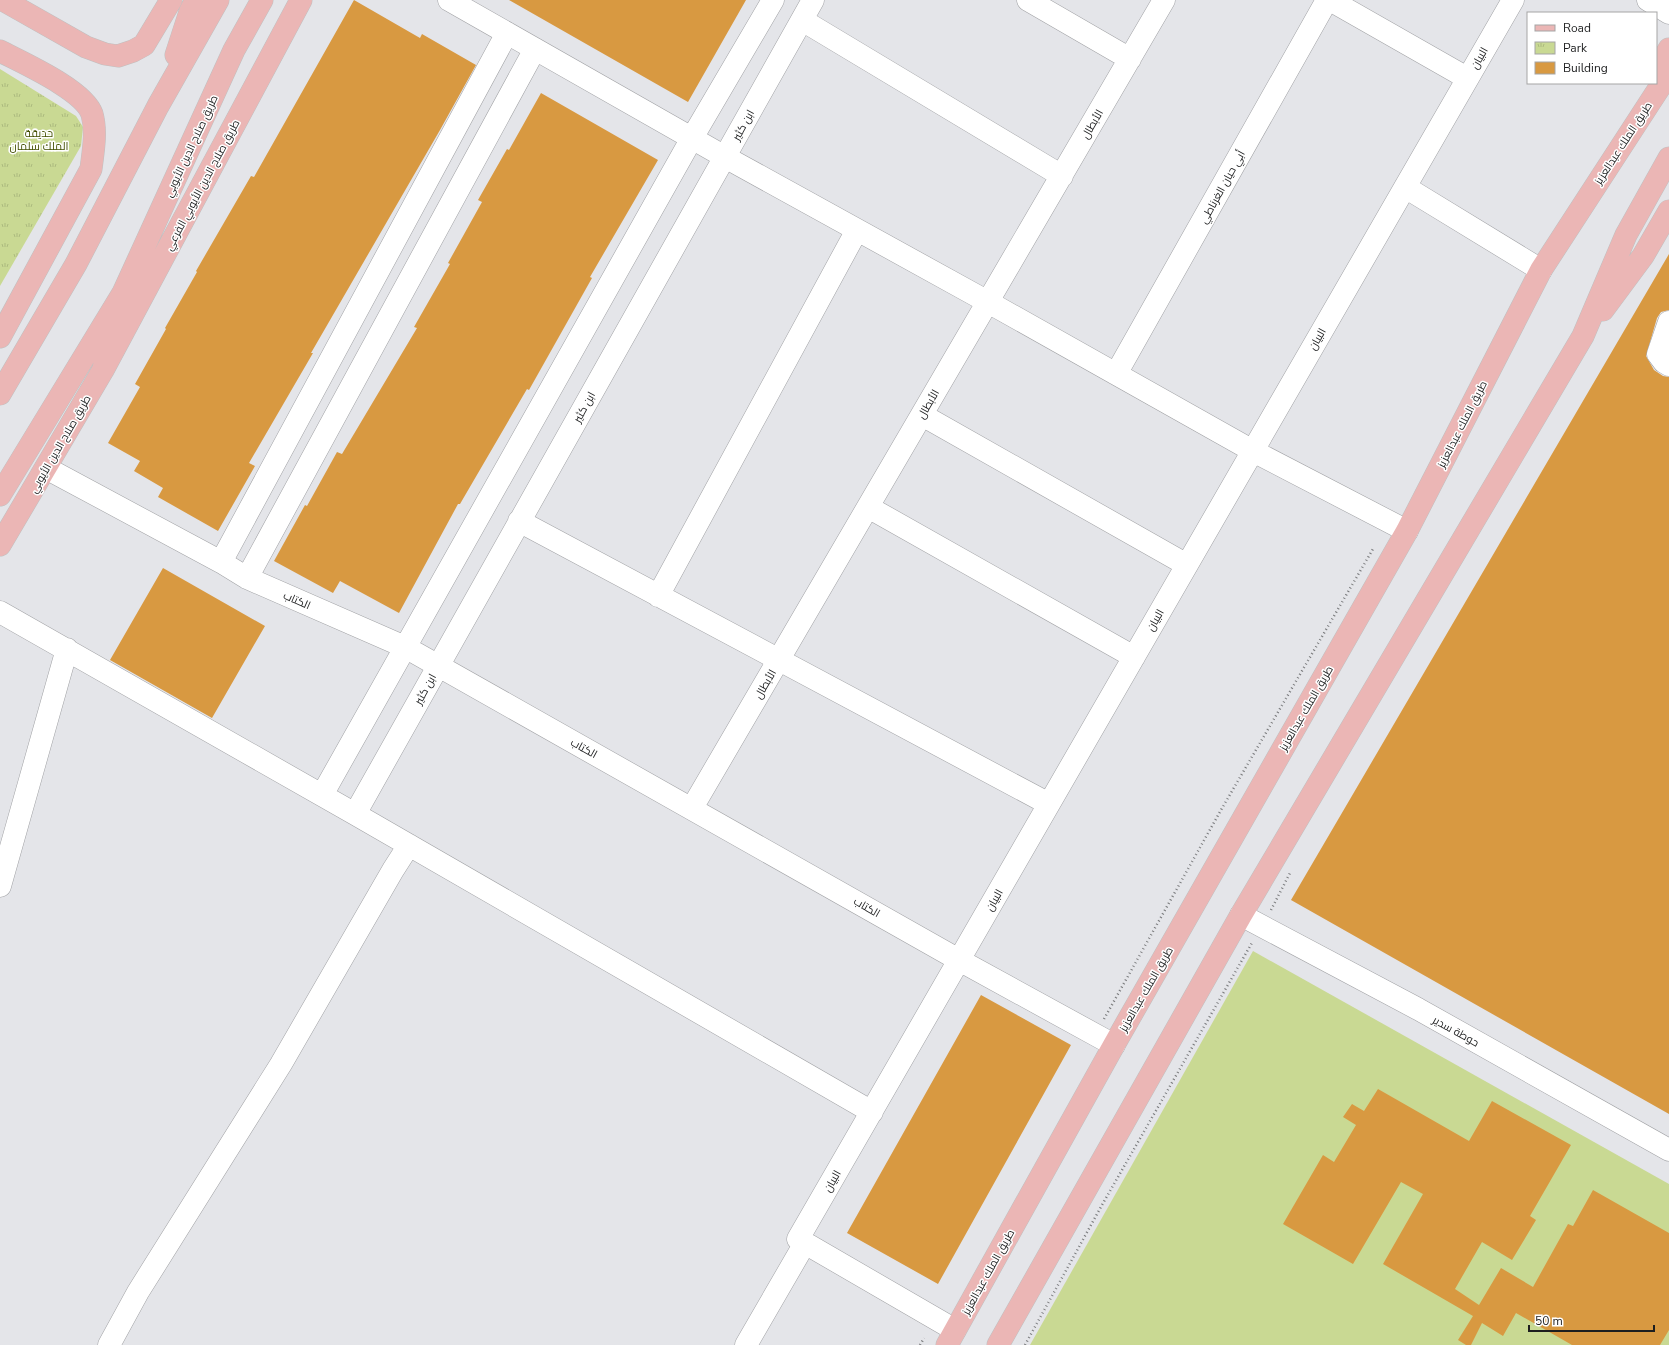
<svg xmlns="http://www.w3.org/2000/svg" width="1669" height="1345" font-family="'Nunito Sans',Cairo,sans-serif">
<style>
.grass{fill:#c9d993}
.park{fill:url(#park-tufts)}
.building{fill:#d89941}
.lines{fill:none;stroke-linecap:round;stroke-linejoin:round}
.minor-casing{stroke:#a1a2a5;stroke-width:23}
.major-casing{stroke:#c0c0c0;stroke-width:23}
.path{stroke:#7a7b7d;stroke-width:2.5;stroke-dasharray:1 3;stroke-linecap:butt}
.minor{stroke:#fff;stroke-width:22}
.major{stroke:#ebb6b5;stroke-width:22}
.labels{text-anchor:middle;stroke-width:3;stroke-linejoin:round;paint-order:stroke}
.street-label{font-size:11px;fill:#1d1e1f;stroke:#fff}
.park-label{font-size:11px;fill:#424e00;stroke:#fff}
</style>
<defs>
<pattern id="park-tufts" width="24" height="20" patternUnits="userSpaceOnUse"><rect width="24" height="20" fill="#c9d993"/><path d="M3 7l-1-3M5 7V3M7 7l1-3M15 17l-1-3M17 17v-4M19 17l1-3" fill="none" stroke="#acba7e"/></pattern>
</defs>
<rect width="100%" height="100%" fill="#e4e5e9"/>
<path class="grass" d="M1253,951L1669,1184V1345H1030Z"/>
<path class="park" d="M0,69L76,116L83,127L81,146L0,286Z"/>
<path class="building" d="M354,0L420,38L422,34L476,65L440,130L311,353H313L249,463L255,466L218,531L158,497L163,488L134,471L140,461L108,443L140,387L135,384L166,329L165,328L197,272L196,271L251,176L254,177Z
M509,0H746L688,102Z
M541,93L658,160L590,277L592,278L529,390L527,389L460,504H458L399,613L340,581L333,593L274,561L305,505L307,506L337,452L342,454L417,328L414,327L450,264L448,263L482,202L478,200L507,149L509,150Z
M1669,254V310L1661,312L1657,318L1646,356L1654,370L1663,376L1669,377V1114L1291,900Z
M163,568L265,626L212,718L110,660Z
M981,995L1071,1045L938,1284L847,1233Z
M1378,1089L1469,1141L1492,1101L1571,1145L1530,1216L1536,1220L1512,1260L1482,1242L1455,1289L1479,1305L1501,1268L1533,1287L1568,1224L1573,1226L1593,1190L1669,1233V1330L1660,1345H1572L1516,1313L1503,1336L1482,1323L1471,1345H1466L1458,1340L1473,1316L1383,1264L1423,1194L1401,1182L1353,1264L1283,1224L1323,1155L1334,1162L1356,1125L1343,1117L1352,1104L1364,1111Z"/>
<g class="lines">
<defs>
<path id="minor" d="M449,0L725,157L988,302L1253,451L1407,531
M1028,0L1130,59
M1330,0L1467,78
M1648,0L1669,13
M802,20L1062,176
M1405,187L1541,270
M1669,322L1658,354L1664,362L1669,365
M1116,374L1327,0
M922,415L1187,565
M46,468L221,562L247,578L405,647L959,960L1114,1045
M868,507L1134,657
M519,521L1049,804
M221,562L507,33
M247,578L535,49
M658,596L857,230
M0,612L355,814L872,1112
M322,795L692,138L773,0
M692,808L1164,0
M355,814L813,0
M0,886L67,649
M1241,915L1418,1009L1669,1150
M955,1330L798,1239L1513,0
M109,1345L138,1292L281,1064L393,870L409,845
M746,1345L805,1243"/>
<path id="major" d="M3,0L86,47L105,54L118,56L133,51L144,45L171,0
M0,51C23,63 84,90 92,114C97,132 93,152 91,169L0,337
M176,55L190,12L196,0
M1656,71L1669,49
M1603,310L1643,256L1669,211
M103,370L301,0
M0,394L76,264L158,106L218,0
M0,495L123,293L234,50L262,0
M0,545L103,370L107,355
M947,1345L1114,1045L1407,531L1541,270L1669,73
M998,1345L1241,915L1583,336L1626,235L1669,158"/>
</defs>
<use href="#minor" class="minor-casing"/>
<use href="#major" class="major-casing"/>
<path class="path" d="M1271,910L1290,873
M1104,1019L1221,810L1373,549
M920,1345L924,1338
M1025,1345L1102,1205L1253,941"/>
<use href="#minor" class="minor"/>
<use href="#major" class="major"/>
</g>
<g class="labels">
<g class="street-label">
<text transform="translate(1479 58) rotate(-60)" y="4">البيان</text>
<text transform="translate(1092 124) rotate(-60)" y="4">الأبطال</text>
<text transform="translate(743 125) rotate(-61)" y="4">ابن كثير</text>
<text transform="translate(1623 143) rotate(-57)" y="4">طريق الملك عبدالعزيز</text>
<text transform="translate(191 146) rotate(-65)" y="4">طريق صلاح الدين الأيوبي</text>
<text transform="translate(202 185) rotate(-62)" y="4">طريق صلاح الدين الأيوبي الفرعي</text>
<text transform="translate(1222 187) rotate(-61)" y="4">أبي حيان الغرناطي</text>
<text transform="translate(1317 339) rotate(-60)" y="4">البيان</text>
<text transform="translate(928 404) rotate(-60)" y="4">الأبطال</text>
<text transform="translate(584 407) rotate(-61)" y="4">ابن كثير</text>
<text transform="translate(1462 424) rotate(-63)" y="4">طريق الملك عبدالعزيز</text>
<text transform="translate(60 444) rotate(-60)" y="4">طريق صلاح الدين الأيوبي</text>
<text transform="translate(297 600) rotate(24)" y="4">الكتاب</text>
<text transform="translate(1155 620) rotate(-60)" y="4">البيان</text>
<text transform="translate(765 684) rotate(-60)" y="4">الأبطال</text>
<text transform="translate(425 689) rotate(-61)" y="4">ابن كثير</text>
<text transform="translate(1306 708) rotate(-60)" y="4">طريق الملك عبدالعزيز</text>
<text transform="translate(584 748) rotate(29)" y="4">الكتاب</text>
<text transform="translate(994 900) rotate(-60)" y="4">البيان</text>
<text transform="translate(867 907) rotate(30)" y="4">الكتاب</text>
<text transform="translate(1146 989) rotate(-60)" y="4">طريق الملك عبدالعزيز</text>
<text transform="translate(1456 1031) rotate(29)" y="4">حوطة سدير</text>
<text transform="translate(832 1181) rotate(-60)" y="4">البيان</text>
<text transform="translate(988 1272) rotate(-61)" y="4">طريق الملك عبدالعزيز</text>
</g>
<g class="park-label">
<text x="39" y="137">حديقة<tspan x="39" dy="13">الملك سلمان</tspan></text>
</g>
</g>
<rect x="1527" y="12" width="130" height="72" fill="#ffffff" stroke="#a5a5a5"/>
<rect x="1535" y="25" width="20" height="6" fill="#ebb6b5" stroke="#a5a5a5"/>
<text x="1563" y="32" font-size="12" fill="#1d1e1f">Road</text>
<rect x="1535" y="42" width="20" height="12" fill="url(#park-tufts)" stroke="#a5a5a5"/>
<text x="1563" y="52" font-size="12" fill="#1d1e1f">Park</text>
<rect x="1535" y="62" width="20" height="12" fill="#d89941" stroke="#a5a5a5"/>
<text x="1563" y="72" font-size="12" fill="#1d1e1f">Building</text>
<path d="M1529 1325v6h125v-6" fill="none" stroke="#1d1e1f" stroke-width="2"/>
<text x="1535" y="1325" font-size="12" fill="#1d1e1f" stroke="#ffffff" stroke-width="3" paint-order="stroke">50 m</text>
</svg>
